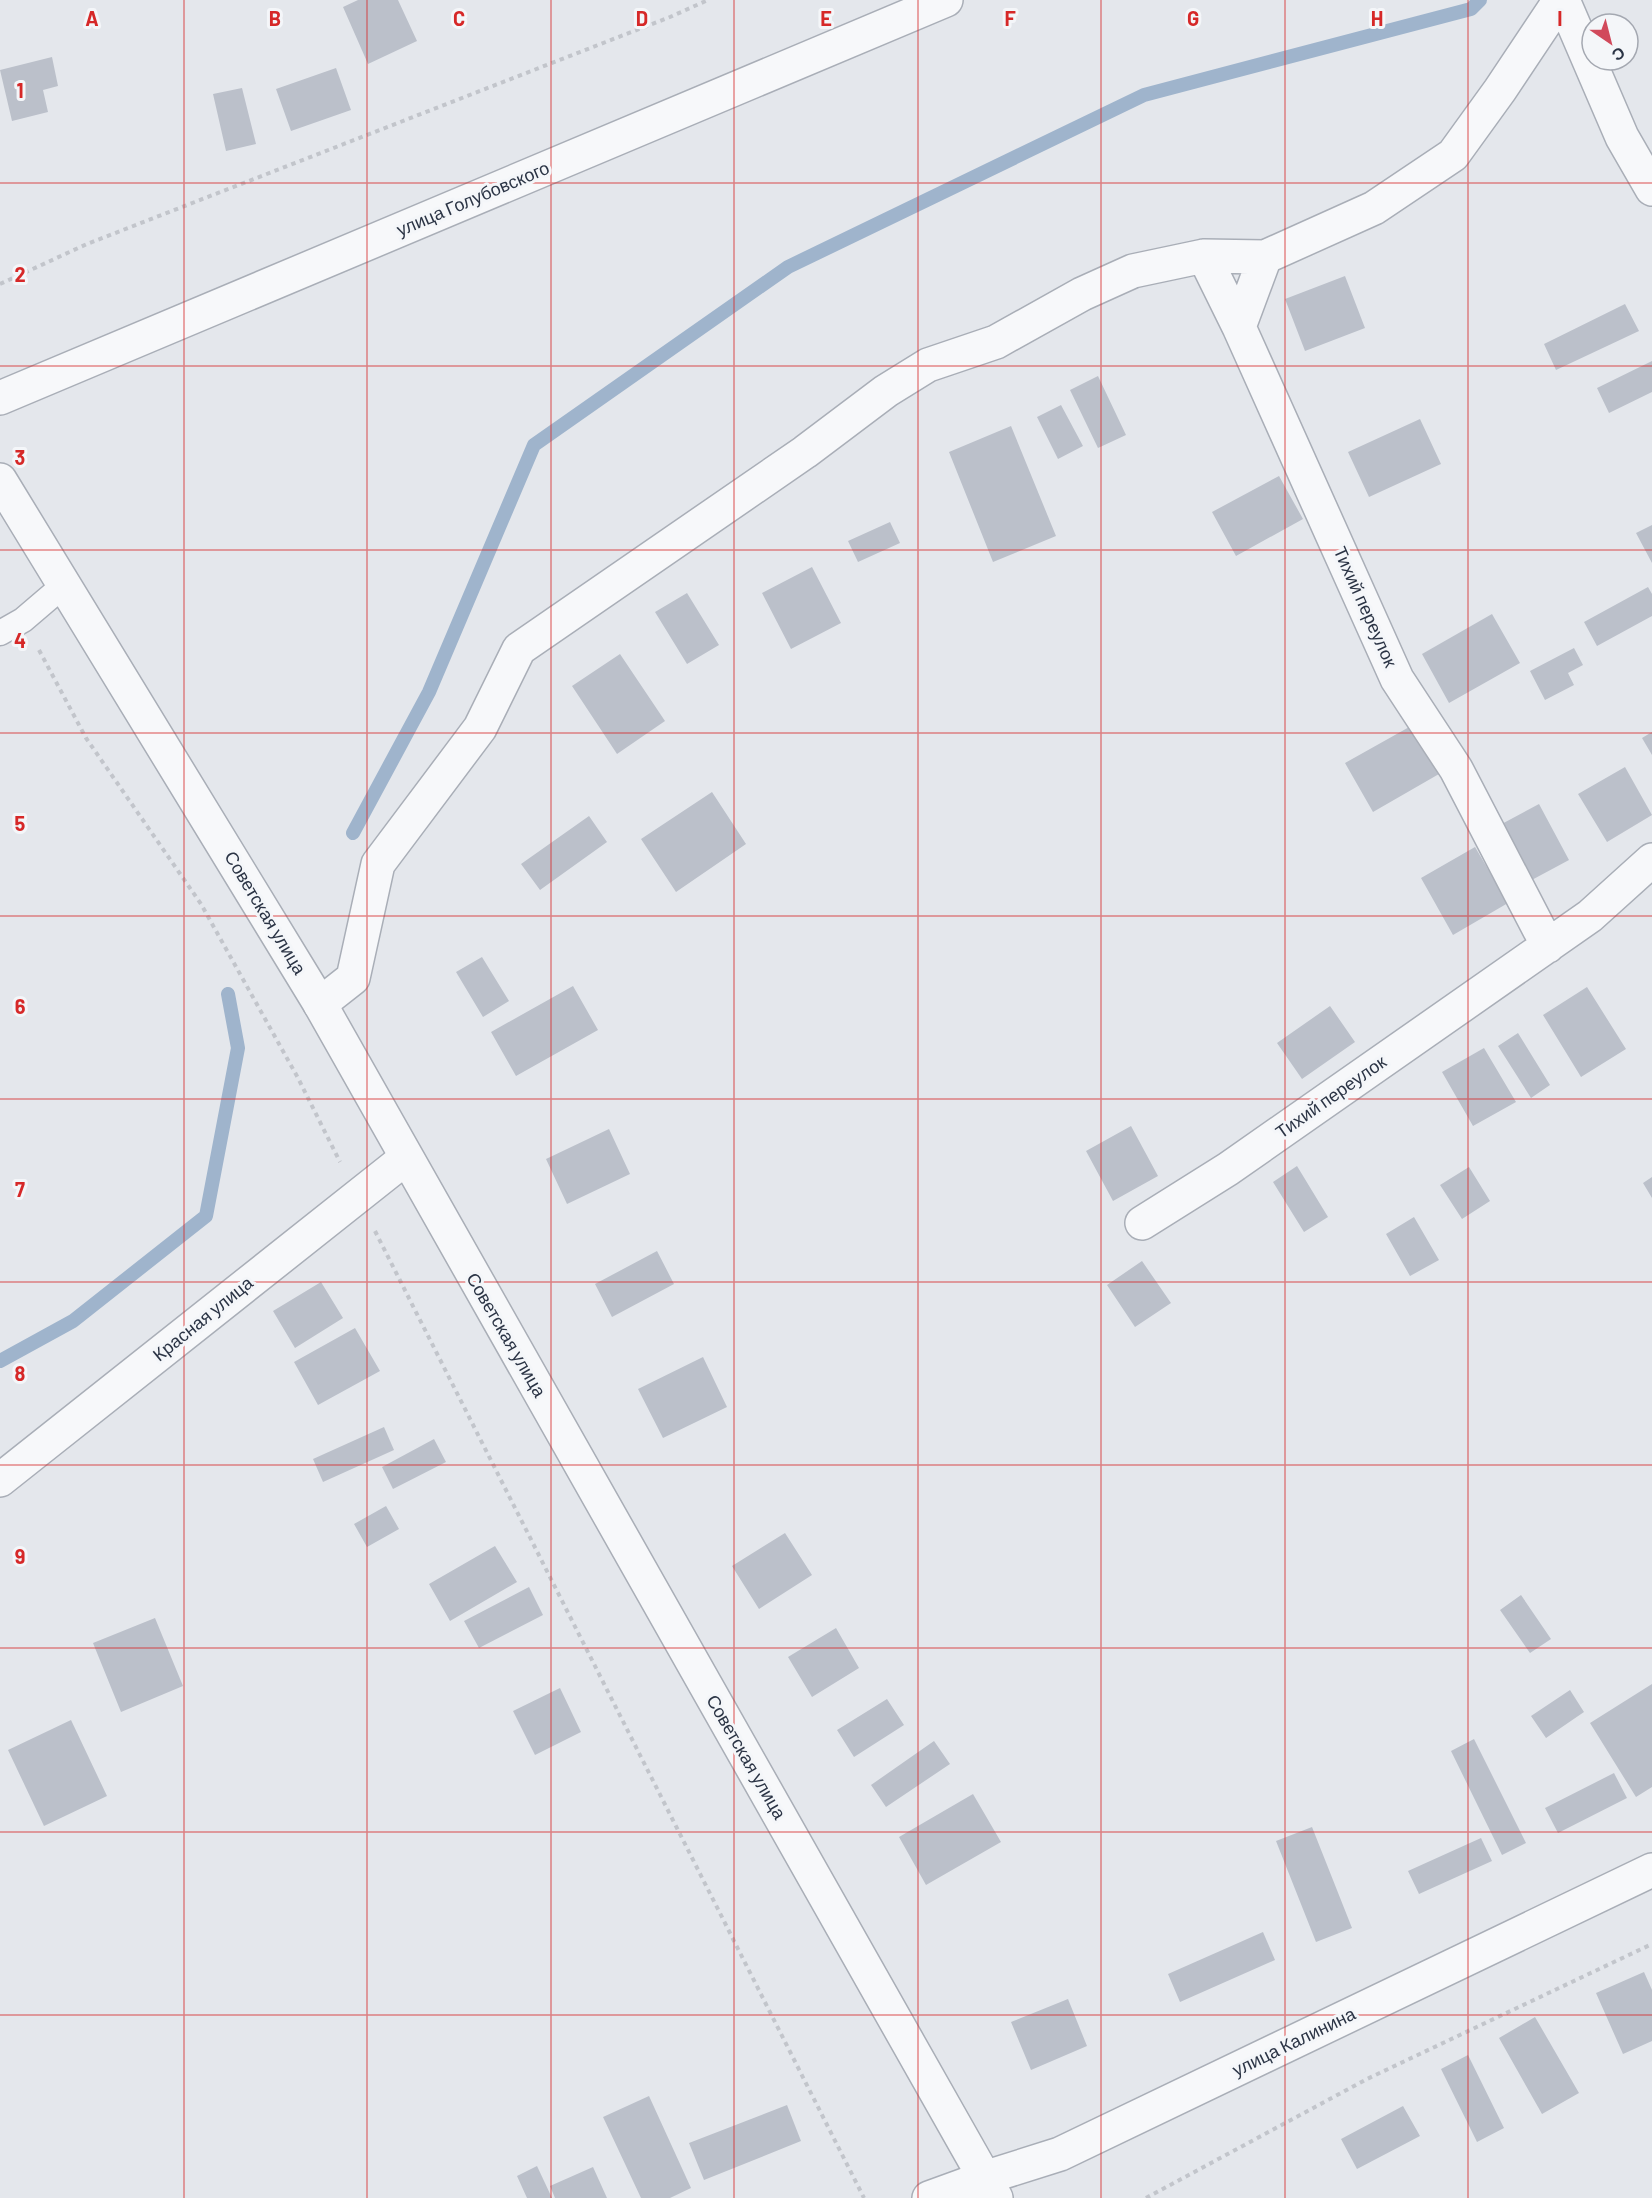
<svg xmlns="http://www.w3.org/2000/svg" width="1652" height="2198" font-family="Barlow,sans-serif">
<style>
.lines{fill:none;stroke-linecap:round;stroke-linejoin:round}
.stream{stroke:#9fb4cc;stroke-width:14}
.building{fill:#bbc0ca}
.service-casing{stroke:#a9aeb7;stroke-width:27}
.minor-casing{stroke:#a9aeb7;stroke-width:36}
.tertiary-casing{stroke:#a9aeb7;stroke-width:36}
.path{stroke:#c2c5cb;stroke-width:4;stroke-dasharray:4.5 4.5;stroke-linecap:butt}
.service{stroke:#f7f8fa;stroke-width:24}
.minor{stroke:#f7f8fa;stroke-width:33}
.tertiary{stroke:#f7f8fa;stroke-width:33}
.grid{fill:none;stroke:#d62828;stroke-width:1.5;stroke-opacity:0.55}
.labels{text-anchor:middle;stroke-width:6;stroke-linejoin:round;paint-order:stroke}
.street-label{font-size:18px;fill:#2b3445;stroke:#f4f6f9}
.grid-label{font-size:20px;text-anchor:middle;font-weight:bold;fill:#d62828;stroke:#f4f6f9;stroke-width:6;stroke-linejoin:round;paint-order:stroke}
</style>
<rect width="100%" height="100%" fill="#e4e7ec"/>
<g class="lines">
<path class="stream" d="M353,833L429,692L534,445L788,267L1144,95L1471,9L1480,0
M0,1361L73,1321L206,1216L238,1048L228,994"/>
</g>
<path class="building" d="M358,0H398L417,41L368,64L343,7Z
M52,57L58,86L43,90L48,112L12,121L0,70Z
M336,68L351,110L291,131L276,89Z
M242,88L256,144L226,151L213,94Z
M1345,276L1365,328L1305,351L1285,299Z
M1625,304L1639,331L1556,370L1544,344Z
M1652,361V392L1609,413L1597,388Z
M1098,376L1126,435L1098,448L1070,390Z
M1061,405L1083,446L1058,459L1037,417Z
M1420,419L1441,464L1369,497L1348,452Z
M1011,426L1056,536L993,562L949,452Z
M1279,476L1303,519L1236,556L1212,512Z
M890,522L900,543L858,562L848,541Z
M1652,525V563L1636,533Z
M812,567L841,623L791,649L762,593Z
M1648,587L1652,594V616L1597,646L1584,622Z
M687,593L719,645L687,664L655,612Z
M1492,614L1520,663L1449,703L1422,654Z
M1574,648L1583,665L1568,673L1574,685L1545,700L1530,671Z
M620,654L665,721L617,754L572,686Z
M1411,726L1439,774L1373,812L1345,763Z
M1652,732V755L1642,738Z
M1625,767L1652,815L1607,842L1578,794Z
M712,792L746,844L676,892L641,839Z
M1539,804L1569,860L1528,882L1498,826Z
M589,816L607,842L540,890L521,864Z
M1475,847L1508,903L1453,935L1421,878Z
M482,957L509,1001L483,1017L456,972Z
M573,986L598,1030L516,1076L491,1032Z
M1587,987L1626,1049L1581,1077L1543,1015Z
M1330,1006L1355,1042L1302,1079L1277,1043Z
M1518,1033L1550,1085L1531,1098L1498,1046Z
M1484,1048L1516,1102L1473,1126L1442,1072Z
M1131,1126L1158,1176L1113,1201L1086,1151Z
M609,1129L630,1174L567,1204L546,1159Z
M1297,1166L1328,1217L1304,1232L1273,1182Z
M1469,1167L1490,1201L1462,1219L1440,1185Z
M1652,1177V1198L1643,1183Z
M1414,1217L1439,1260L1410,1276L1386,1234Z
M657,1251L674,1284L612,1317L595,1284Z
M1142,1261L1171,1303L1135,1327L1107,1285Z
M321,1282L343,1318L295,1348L273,1311Z
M355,1328L380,1371L318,1405L294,1362Z
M703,1357L727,1407L663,1438L638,1389Z
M384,1427L394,1450L323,1482L313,1459Z
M434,1439L446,1462L393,1489L382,1467Z
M386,1506L399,1529L367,1547L354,1524Z
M785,1533L812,1575L759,1609L732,1566Z
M495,1546L517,1582L450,1621L429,1584Z
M529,1587L543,1615L479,1648L464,1621Z
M1521,1595L1551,1639L1530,1653L1500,1610Z
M155,1618L183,1686L121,1712L93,1643Z
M836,1628L859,1668L812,1697L788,1657Z
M1652,1684V1787L1636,1797L1590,1723Z
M560,1688L581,1732L535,1755L513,1711Z
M1570,1690L1584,1712L1546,1738L1531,1716Z
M887,1699L904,1725L854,1757L837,1730Z
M71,1720L107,1796L44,1826L8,1750Z
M1474,1739L1526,1843L1502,1855L1451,1751Z
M934,1741L950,1764L886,1807L871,1785Z
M1614,1773L1627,1798L1558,1833L1545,1808Z
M973,1794L1001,1842L926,1885L899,1837Z
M1312,1827L1352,1928L1316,1942L1276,1841Z
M1481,1838L1492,1861L1419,1894L1408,1871Z
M1263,1932L1275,1960L1180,2002L1168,1974Z
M1644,1972L1652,1990V2041L1623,2054L1596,1993Z
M1068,1999L1087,2046L1031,2070L1011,2022Z
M1535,2017L1579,2093L1542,2114L1499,2038Z
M1468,2055L1504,2128L1477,2142L1441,2069Z
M649,2096L691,2188L670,2198H641L603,2117Z
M787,2105L801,2141L704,2180L689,2143Z
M1403,2106L1420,2136L1357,2169L1341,2139Z
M537,2166L552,2198H527L517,2176Z
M593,2167L607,2198H555L550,2186Z"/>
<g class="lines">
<defs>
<path id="service" d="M0,633L23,620L64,585"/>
<path id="minor" d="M1563,0L1622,137L1652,189
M1204,256L1239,327L1397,679L1456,769L1548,946
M1239,327L1265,257
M320,1004L353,978L378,864L480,728L519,649L805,452L886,391L928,365L996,342L1082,294L1133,271L1204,256L1265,257L1374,208L1453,155L1500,90L1560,0
M1142,1223L1228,1169L1590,916L1652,860
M0,1480L406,1158
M929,2198L984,2178L1060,2154L1652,1870"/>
<path id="tertiary" d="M0,398L946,0
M0,480L320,1004L996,2198"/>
</defs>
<use href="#service" class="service-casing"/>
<use href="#minor" class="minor-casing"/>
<use href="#tertiary" class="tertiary-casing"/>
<path class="path" d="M0,284L87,244L670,17L708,0
M39,650L86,738L201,904L298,1078L340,1162
M375,1231L864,2198
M1146,2198L1367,2079L1652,1944"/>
<use href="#service" class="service"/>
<use href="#minor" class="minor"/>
<use href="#tertiary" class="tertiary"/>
</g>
<path class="grid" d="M184,0V2198M367,0V2198M551,0V2198M734,0V2198M918,0V2198M1101,0V2198M1285,0V2198M1468,0V2198M0,183H1652M0,366H1652M0,550H1652M0,733H1652M0,916H1652M0,1099H1652M0,1282H1652M0,1465H1652M0,1648H1652M0,1832H1652M0,2015H1652"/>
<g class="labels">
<g class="street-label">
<text transform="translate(473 199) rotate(-23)" y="6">улица Голубовского</text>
<text transform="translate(1365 607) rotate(66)" y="6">Тихий переулок</text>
<text transform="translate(265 913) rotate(59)" y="6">Советская улица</text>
<text transform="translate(1331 1097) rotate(-35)" y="6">Тихий переулок</text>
<text transform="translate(203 1319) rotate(-39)" y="6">Красная улица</text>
<text transform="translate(506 1335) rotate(60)" y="6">Советская улица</text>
<text transform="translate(746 1757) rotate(60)" y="6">Советская улица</text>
<text transform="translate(1294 2042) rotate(-26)" y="6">улица Калинина</text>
</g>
</g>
<g class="grid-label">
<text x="92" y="26">A</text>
<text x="275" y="26">B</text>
<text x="459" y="26">C</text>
<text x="642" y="26">D</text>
<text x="826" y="26">E</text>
<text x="1010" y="26">F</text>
<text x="1193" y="26">G</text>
<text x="1377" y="26">H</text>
<text x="1560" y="26">I</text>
<text x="20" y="98">1</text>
<text x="20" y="282">2</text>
<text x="20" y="465">3</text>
<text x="20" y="648">4</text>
<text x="20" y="831">5</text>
<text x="20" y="1014">6</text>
<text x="20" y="1197">7</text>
<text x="20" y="1381">8</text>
<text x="20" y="1564">9</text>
</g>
<g transform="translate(1610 42) rotate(145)"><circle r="28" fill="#f4f6f9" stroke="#a4a8b1" stroke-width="1.5"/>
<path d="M0-4.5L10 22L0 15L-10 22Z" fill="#d1495b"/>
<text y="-9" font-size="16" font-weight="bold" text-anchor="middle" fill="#2b3445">С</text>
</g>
</svg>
